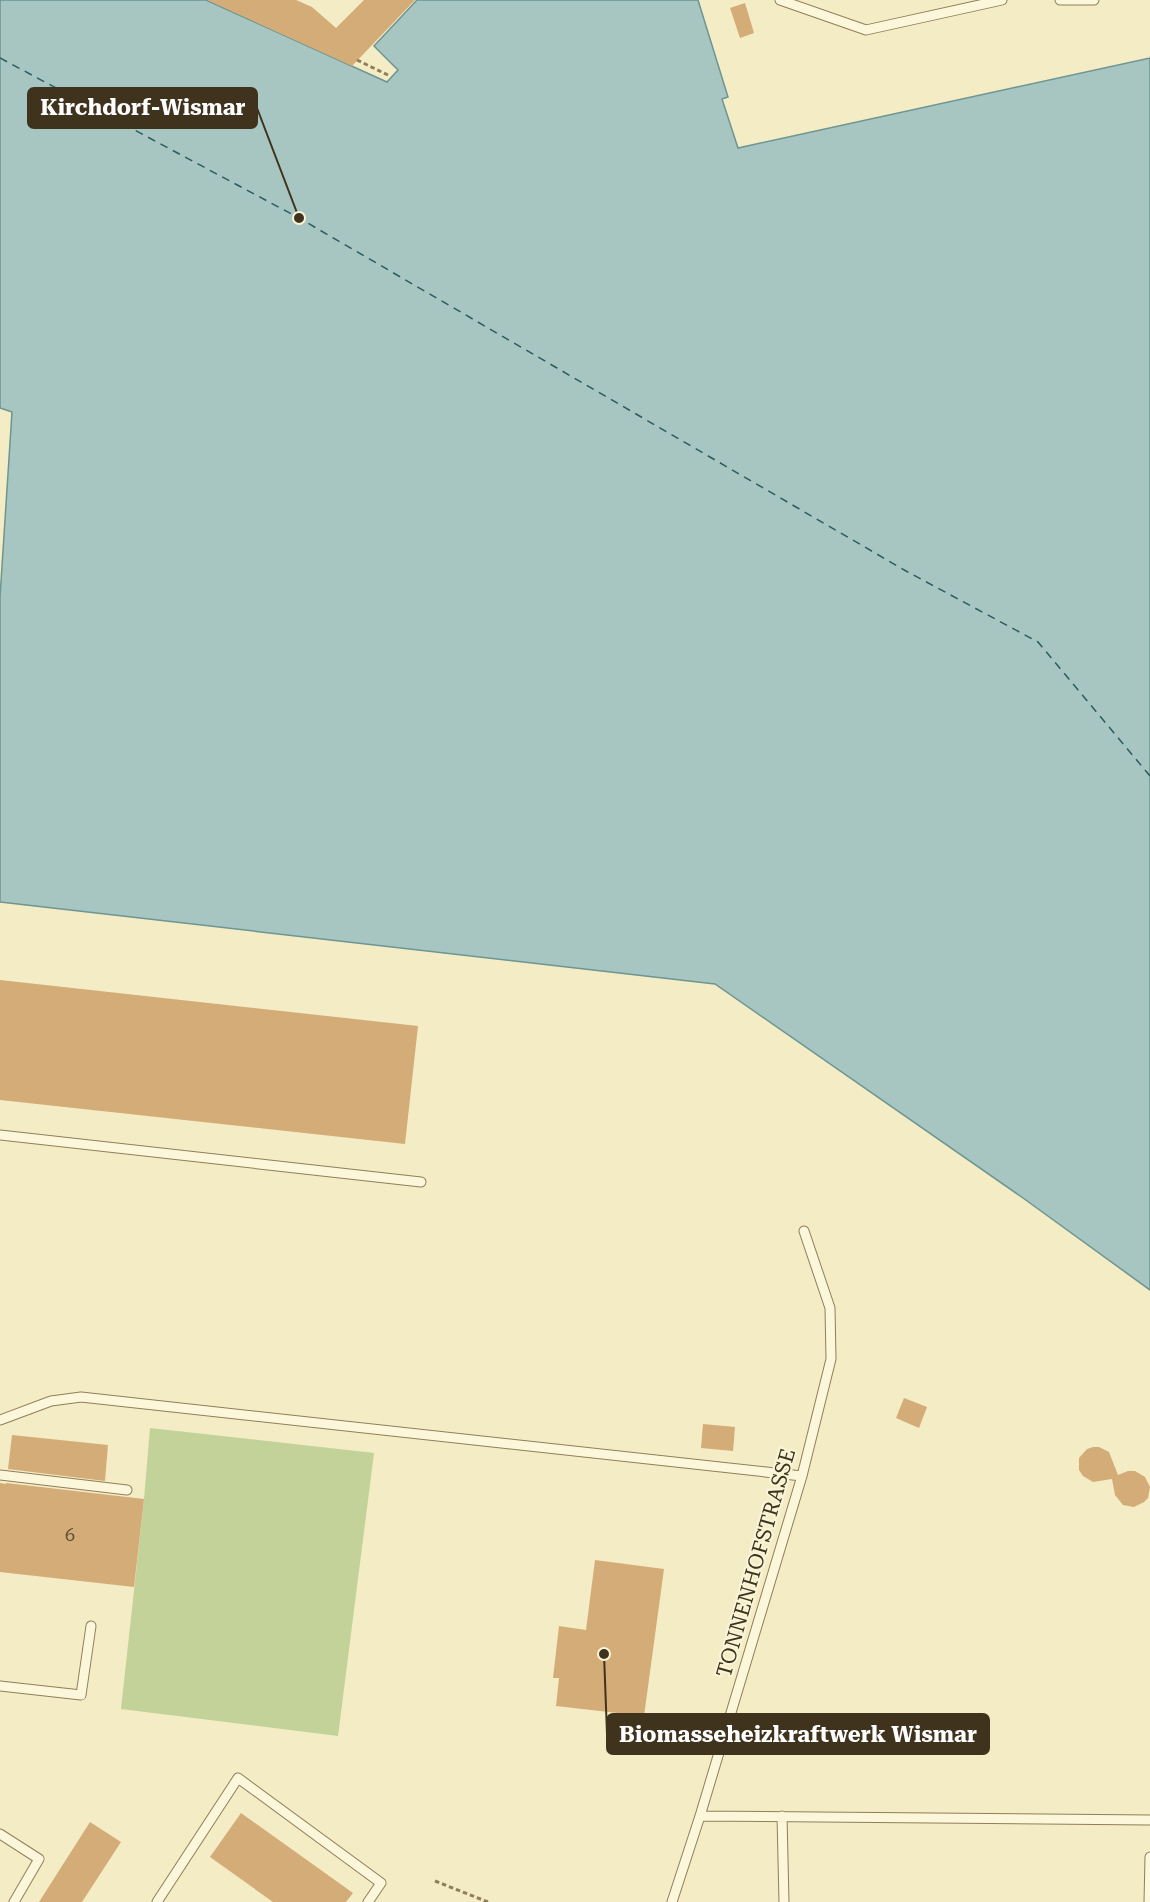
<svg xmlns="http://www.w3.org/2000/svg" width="1150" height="1902" font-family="'Roboto Serif',serif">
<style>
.green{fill:#c3d298}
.water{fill:#a7c6c1;stroke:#6d9591;stroke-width:1.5}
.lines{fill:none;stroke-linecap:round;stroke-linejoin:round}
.ferry{stroke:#2c5c60;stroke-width:1.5;stroke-dasharray:8 6;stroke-linecap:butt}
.building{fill:#d4ac78}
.lane-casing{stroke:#907e59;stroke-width:11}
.path{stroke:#907e59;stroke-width:3;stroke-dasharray:4.5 3;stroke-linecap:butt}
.lane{stroke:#fcf7da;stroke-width:9}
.labels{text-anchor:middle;stroke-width:4.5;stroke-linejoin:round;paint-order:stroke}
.number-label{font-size:18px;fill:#645134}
.street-label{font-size:21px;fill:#3f331e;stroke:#f9f4d6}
.leader{fill:none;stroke:#3f331e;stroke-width:2}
.callout-dot{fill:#3f331e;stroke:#f9f4d6;stroke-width:2}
.callout{fill:#3f331e;stroke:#3f331e;stroke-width:2}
.callout-label{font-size:22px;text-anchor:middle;font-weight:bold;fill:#fff}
</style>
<rect width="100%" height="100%" fill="#f3ecc5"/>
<path class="green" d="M150,1428L374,1453L338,1736L121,1709L144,1499Z"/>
<path class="water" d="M0,0H206L387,82L398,70L374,46L417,0H698L728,97L722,99L738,148L1150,58V1290L1023,1198L715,984L0,902V597L12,412L0,408Z"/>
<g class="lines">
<path class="ferry" d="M0,58L299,218L906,571L1038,642L1150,776"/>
</g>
<path class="building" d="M207,0H296L312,7L336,28L364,0H415L352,66Z
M745,3L754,33L740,38L730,8Z
M0,980L418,1026L405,1144L0,1100Z
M904,1398L927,1407L919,1428L896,1418Z
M703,1424L735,1427L733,1451L701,1448Z
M12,1435L108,1445L105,1481L8,1469Z
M1093,1447H1099L1109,1452L1118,1475L1128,1471H1135L1145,1477L1150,1487L1148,1498L1144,1502L1134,1507L1123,1505L1115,1495L1112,1479L1093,1482L1083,1476L1079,1470V1458L1087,1449Z
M0,1483L6,1484V1483L144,1499L134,1587L0,1572Z
M595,1560L664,1569L644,1716L556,1706L559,1678H553L559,1626L586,1630Z
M241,1813L353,1893L346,1902H273L210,1857Z
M90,1822L121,1842L82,1902H39Z"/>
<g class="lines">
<defs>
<path id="lane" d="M780,0L866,30L1002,0
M1060,0H1094
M0,1135L421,1182
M0,1420L51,1401L81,1397L802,1476
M0,1475L127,1490
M0,1686L81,1695L91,1626
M700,1816L1150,1820
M782,1816L784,1902
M0,1834L39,1859L14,1902
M157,1902L238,1778L381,1883L368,1902
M672,1902L700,1816L802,1476L831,1359L830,1308L804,1231
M1149,1902L1150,1857"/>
</defs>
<use href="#lane" class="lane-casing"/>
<path class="path" d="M357,60L388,75
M435,1881L488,1902"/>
<use href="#lane" class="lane"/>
</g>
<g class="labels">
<g class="number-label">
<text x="70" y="1541">6</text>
</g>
<g class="street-label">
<text transform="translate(756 1563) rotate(-74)" y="7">TONNENHOFSTRASSE</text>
</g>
</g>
<path class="leader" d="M299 218L257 108M604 1654L607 1734"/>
<g class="callout-dot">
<circle cx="299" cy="218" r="6"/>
<circle cx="604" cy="1654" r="6"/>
</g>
<g class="callout">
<rect x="28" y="88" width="229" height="40" rx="6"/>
<rect x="607" y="1714" width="382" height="40" rx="6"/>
</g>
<g class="callout-label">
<text x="143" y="115">Kirchdorf-Wismar</text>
<text x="798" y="1742">Biomasseheizkraftwerk Wismar</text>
</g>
</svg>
